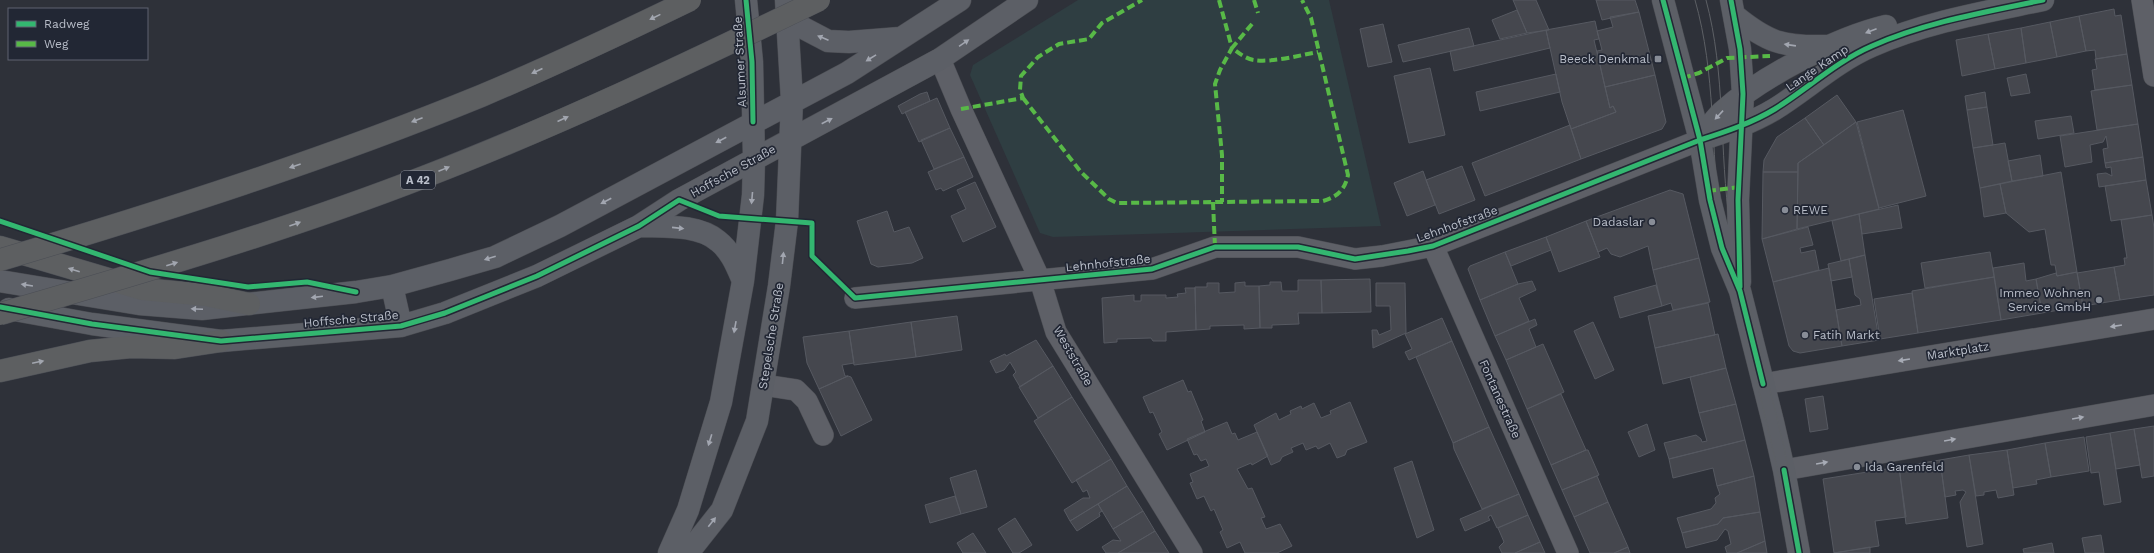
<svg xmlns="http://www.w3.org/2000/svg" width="2154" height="553" font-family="'Work Sans',sans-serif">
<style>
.green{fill:#2f3e42}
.building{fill:#45474e;stroke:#565961}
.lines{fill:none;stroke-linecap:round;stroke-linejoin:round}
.street-casing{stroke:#4a4c52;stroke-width:22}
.secondary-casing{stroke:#4a4c52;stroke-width:23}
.highway-casing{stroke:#4b4e55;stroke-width:23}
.street{stroke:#5e6067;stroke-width:21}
.secondary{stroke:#5c5f66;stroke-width:22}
.highway{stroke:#5d5f61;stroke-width:22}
.tram{stroke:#5d6065;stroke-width:1}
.highway-bridge-casing{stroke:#4b4e55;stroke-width:23;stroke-linecap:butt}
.highway-bridge{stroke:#5d5f61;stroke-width:22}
.quiet{stroke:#58b947;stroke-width:4;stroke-dasharray:8 4;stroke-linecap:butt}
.cycleway-casing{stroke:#222734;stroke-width:8}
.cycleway{stroke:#33b770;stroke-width:5}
.oneway{fill:#a2a6af}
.oneway2{fill:#a2a6b0}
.oneway3{fill:#a7abb5}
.poi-dot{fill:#888d97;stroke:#222734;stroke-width:1.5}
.labels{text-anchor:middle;stroke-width:3.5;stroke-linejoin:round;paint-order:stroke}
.shield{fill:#222734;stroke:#8c919c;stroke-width:1}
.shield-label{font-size:11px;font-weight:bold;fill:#b9bec9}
.poi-label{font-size:12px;fill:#b9bec9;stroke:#222734;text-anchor:end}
.street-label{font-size:12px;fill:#b9bec9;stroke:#222734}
</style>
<rect width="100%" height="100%" fill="#2e3139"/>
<path class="green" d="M1078,0H1329L1381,226L1053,237L1040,233L970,75L973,65Z"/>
<path class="building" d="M1513,0H1536L1549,30L1527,33Z
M1596,0H1635L1639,12L1602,20Z
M2114,9L2115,16L2121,15L2127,54L2096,59L2095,50L2086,51L2079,16Z
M1517,10L1527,33L1500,39L1492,20Z
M1639,12L1655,75L1605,87L1597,51L1602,50L1597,31L1613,27L1610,17Z
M2079,16L2086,51L2057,57L2050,22Z
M1595,21L1599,39L1594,40L1610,108L1613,106L1616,112L1571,129L1562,102L1546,30Z
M2050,22L2057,57L2026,63L2021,28Z
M1383,24L1392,62L1368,67L1360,29Z
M1469,28L1474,46L1403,62L1398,45Z
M2021,28L2026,63L1995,69L1988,34Z
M1546,30L1550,48L1454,71L1450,51Z
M1988,34L1995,69L1962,76L1956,40Z
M2127,54L2132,85L2095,90L2092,70L2097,69L2095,59Z
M1430,68L1445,135L1409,143L1394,76Z
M1556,74L1560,92L1480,111L1476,92Z
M2026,74L2030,93L2011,96L2007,78Z
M1655,75L1666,122L1662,129L1581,159L1571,129L1616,112L1613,106L1610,108L1605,87Z
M2132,85L2138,124L2097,130L2091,91Z
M927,92L930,101L902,114L898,106L920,94Z
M1985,92L1987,107L1967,110L1965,96Z
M1837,95L1856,122L1824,145L1805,118Z
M937,98L950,128L919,142L905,112Z
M1987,107L1993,145L1973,148L1967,110Z
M1903,110L1926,196L1879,208L1857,122Z
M2071,116L2074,133L2038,139L2035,121Z
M1805,118L1824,145L1798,163V172H1763L1764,160L1777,137Z
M1856,122L1879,209L1797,229L1798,163Z
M2138,124L2143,157L2105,163L2103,149L2108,148L2106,136L2103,142L2090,145L2092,162L2065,167L2060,136Z
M1570,125L1581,159L1485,196L1472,163Z
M950,128L964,157L934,169L921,140Z
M2005,143L2012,181L1980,188L1973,148Z
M2040,155L2043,176L2012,181L2008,161Z
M964,157L973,177L943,191L941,188L936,190L928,172Z
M2143,157L2146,180L2099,187L2097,174L2106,173L2112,176L2111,167L2106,168L2105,163Z
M1462,166L1475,200L1439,214L1426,180Z
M1423,171L1435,205L1407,216L1394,183Z
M1763,172H1798L1797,229L1762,239Z
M2061,172L2077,272L2057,276L2055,265H2051L2045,229L2029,232L2006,213L2000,184Z
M2146,180L2152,215L2111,221L2105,186Z
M975,182L996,227L963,242L951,216L966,209L957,190Z
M2000,184L2006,213L1984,217L1980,188Z
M1670,190L1683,194L1699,258L1653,270L1648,246L1620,257L1611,254L1607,248L1598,252L1586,221Z
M1898,205L1902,228L1862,234L1859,214Z
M887,211L894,232L909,227L923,258L912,263L878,267L871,264L857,221Z
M1859,214L1865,255L1841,261L1832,221Z
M2152,215L2154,228V295L2120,300L2114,267L2125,265L2124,258H2127L2121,220Z
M1586,221L1600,257L1559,272L1546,237Z
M1808,227L1813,245L1800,248L1801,253L1815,250L1819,270L1773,282L1762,239Z
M1546,237L1551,250L1511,266L1505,252Z
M1505,252L1518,284L1480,300L1468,269L1470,266Z
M1990,252L1994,277L1925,288L1921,263Z
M1865,255L1879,340L1842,346L1836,310L1861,305L1860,299L1855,295L1849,259Z
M1699,258L1710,302L1673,310L1671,303L1662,306L1653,270Z
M1849,259L1852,277L1831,281L1828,264Z
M2024,263L2026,281L2036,279L2042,313L2001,320L1993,268Z
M2114,267L2120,300L2083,306L2077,273Z
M1829,268L1842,346L1800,353L1793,351L1789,346L1773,282Z
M2077,272L2083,306L2042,313L2036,279L2056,273L2057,276Z
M1994,277L2001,320L1918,333L1912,291Z
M1370,279L1371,312L1322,313L1321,280Z
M1298,280H1321L1322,313H1298L1299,324L1272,325V328H1260L1259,286L1270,285V282H1281L1282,291H1298Z
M1532,281L1536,290L1519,298L1529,321L1495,336L1480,300L1518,284Z
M1245,282V286H1259L1260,328L1244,329V325L1210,326V329L1196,330L1195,287H1207V283H1219V293L1235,292V283Z
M1376,283H1405L1406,333L1373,348L1372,330H1377L1379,335L1391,330L1390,306H1376Z
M1656,285L1662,306L1620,318L1614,297Z
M1185,288H1195L1196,330L1166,332V341H1153L1151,338L1117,339V342L1104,343L1102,298L1134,295V301H1141V295H1166V298L1178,297L1177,294L1186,293Z
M1912,293L1918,333L1880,339L1874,299Z
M1708,303L1715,335L1655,348L1648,316Z
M957,316L962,350L916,357L911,322Z
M1442,318L1452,341L1409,360L1405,352L1412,349L1405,334Z
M1535,319L1537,325L1529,329L1536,347L1506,360L1495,336Z
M911,322L916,357L854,365L849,331Z
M1593,322L1614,370L1595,379L1574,331Z
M849,331L854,363L842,365L845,376H848L819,389L807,363L803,337Z
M1718,334L1726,368L1663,384L1655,348Z
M1036,340L1053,366L1020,387L1013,375L1016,372L1010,362L1004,370L996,373L990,361L1005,354L1006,356Z
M1452,341L1489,427L1453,443L1416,357Z
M1543,344L1564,392L1527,409L1506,360Z
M1053,366L1072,397L1038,418L1019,387Z
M1726,368L1736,404L1699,413L1690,377Z
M848,376L851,377L872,420L841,436L819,389Z
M1183,380L1188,392L1191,391L1203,420L1201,421L1205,432L1167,450L1159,434L1162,432L1153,412L1150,413L1143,397Z
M1561,394L1586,450L1551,465L1527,409Z
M1823,396L1828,429L1810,432L1805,399Z
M1072,397L1111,459L1072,483L1034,421Z
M1350,402L1367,442L1347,450L1345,455L1337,458L1330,443L1318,449L1316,446L1306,450L1303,443L1291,448L1293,452L1282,457L1280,461L1271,465L1254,425L1276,413L1279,420L1291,414L1290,411L1301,406L1302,409L1314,403L1321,418L1331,414L1330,411Z
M1736,404L1745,440L1669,459L1664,443L1696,435L1701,439L1702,442L1707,441L1699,413Z
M1227,422L1232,434L1235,433L1238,440L1257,432L1268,456L1252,465L1251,463L1237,469L1248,489L1252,488L1265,517L1261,518L1266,529L1280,524L1292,546L1277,553H1245L1240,542L1227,548L1220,532L1223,530L1214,509L1211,511L1204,496L1197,499L1190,483L1193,482L1190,474L1209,466L1206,459L1201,461L1197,454L1194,455L1187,439Z
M1647,424L1655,450L1639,457L1628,432Z
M2154,426V476L2142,478L2134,429Z
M1489,427L1519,494L1482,509L1454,449L1453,443Z
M2134,429L2140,465L2116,469L2110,433Z
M2110,433L2121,502L2104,505L2099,472L2091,473L2086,437Z
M2084,437L2089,471L2051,477L2045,443Z
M1745,440L1754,476L1717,486L1713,468L1673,478L1669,459Z
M2045,443L2051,477L2036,480L2037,484L2013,488L2007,450Z
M1586,450H1588L1599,475L1562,490L1551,465Z
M2007,450L2014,495L1998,498L1996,490L1984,492V495L1976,496L1969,455Z
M1969,455L1983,544L1967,547L1960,502L1966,492L1963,490L1955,491L1956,495L1945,497L1940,460Z
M1111,459L1127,486L1070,521L1064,510L1083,498H1090L1087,490L1083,492L1076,480Z
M1940,460L1948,518L1906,524L1899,467Z
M1412,461L1434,530L1417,538L1394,468Z
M1899,467L1906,517L1875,521L1879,546L1834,553L1823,479Z
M976,470L987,507L961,514L950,478Z
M1597,476L1608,502L1574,517L1562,490Z
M1754,476L1760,512L1723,518L1718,524L1682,533L1677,518L1711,509L1716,503L1715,498L1720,494L1717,486Z
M1127,486L1143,511L1113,529L1098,504Z
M1519,494L1528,515L1497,528L1491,515L1488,517L1490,520L1465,531L1460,519Z
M955,496L961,514L930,523L925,505Z
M1608,502L1628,547L1614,553H1590L1574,517Z
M1098,504L1102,511L1099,513L1100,516L1077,531L1070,521Z
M1143,511L1155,531L1118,553H1106L1102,547L1113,540L1121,541L1113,529Z
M1760,512L1765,541L1737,553H1727L1725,547L1731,544L1728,531L1725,529L1717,540L1686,548L1682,533L1718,524L1723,518Z
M1528,515L1540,542L1515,553H1502L1499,547L1504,542L1498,528Z
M1015,518L1032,545L1019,553H1013L998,529Z
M1155,531L1169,553H1118Z
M973,533L986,553H963L957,543Z
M2101,535L2104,553H2085L2082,538Z
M1765,541L1767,553H1737Z
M1540,542L1545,553H1515Z
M2052,543L2054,553H2024L2023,549Z
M1628,547L1630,553H1614Z
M1870,547V553H1834Z"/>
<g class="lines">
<defs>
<path id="street" d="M2142,0L2154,76
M940,59L961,109L1040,280L1056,332L1192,553
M1433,246L1568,553
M855,298L1152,269L1215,247H1298L1355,259L1382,256L1433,246L1700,140
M1763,384L2154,319
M763,385L796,390L807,401L823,435
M1784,470L2154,405"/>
<path id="secondary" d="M1663,0L1700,140L1710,200L1722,248L1740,291L1773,422L1784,470L1799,553
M1731,0L1740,49L1743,94L1738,200L1740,282
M1734,15C1768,43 1783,47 1826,46
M788,20L828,41L849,42L900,38
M1700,140C1725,132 1752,123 1775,109C1807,89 1837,61 1872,46C1926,22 1986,12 2043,0
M1700,140C1707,131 1713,120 1722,112C1761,77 1836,38 1886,26
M639,226C664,227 698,224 718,241C731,251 737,267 743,281
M0,281L139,304L202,309L356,292L392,286L450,270L495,257L560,226L847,73L960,0
M392,286L401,326
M9,309L92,324L221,341L401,326L445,313L537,276L639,226L679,200L940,59L1027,0
M669,553L688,510L721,402L743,281L753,195L754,159L752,62L746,0
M688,553L722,510L757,421L779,286L787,221L792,101L786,0"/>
<path id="highway" d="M0,247L142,289L206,295L249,304
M0,371L90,351L131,347L175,348L221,341"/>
</defs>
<use href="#street" class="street-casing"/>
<use href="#secondary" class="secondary-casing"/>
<use href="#highway" class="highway-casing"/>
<use href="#street" class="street"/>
<use href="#secondary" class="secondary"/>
<use href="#highway" class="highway"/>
<path class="tram" d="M1695,0C1716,73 1711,151 1720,225L1774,454L1794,553
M1706,0C1726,74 1719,151 1730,226L1784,447L1803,553"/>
<defs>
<path id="highway-bridge" d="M0,260C162,212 324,160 481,96C552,66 622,33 690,0
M0,314C143,272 285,231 424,177C559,125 689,63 819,0"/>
</defs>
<use href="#highway-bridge" class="highway-bridge-casing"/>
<use href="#highway-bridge" class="highway-bridge"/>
<path class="quiet" d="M1219,0L1232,48L1220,70L1215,84L1222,155V202
M1254,0L1258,13
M1252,24L1232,48C1239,53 1246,59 1254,60C1271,63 1301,55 1318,52
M1683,78L1699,73L1727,58L1770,56
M1023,98L1081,172L1109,199L1117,203L1323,201C1337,197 1345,190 1348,175L1311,18L1302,0
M961,109L1023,98L1020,90L1021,76L1038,57L1059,44L1089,39L1102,23L1142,0
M1708,191L1739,187
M1213,202L1215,247"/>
<defs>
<path id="cycleway" d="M746,0L752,62L753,122
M1663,0L1700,140L1710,200L1722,248L1740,291L1763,384
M1731,0L1740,49L1743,94L1738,200L1740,287
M0,221L150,272L248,287L307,282L356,292
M0,307L92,324L221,341L401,326L445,313L537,276L639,226L679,200L719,216L812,223V256L855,298L1152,269L1215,247H1298L1355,259L1408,251L1433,246L1700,140C1725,132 1752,123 1775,109C1807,89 1837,61 1872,46C1926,22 1986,12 2043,0
M1784,470L1799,553"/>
</defs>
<use href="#cycleway" class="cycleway-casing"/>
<use href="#cycleway" class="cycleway"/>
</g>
<defs><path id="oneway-solid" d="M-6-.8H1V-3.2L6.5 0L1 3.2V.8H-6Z"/></defs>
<g class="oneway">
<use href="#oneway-solid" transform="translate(655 17) rotate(154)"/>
<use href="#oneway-solid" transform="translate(537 71) rotate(156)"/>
<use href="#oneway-solid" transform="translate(563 119) rotate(-24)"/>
<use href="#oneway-solid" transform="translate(417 120) rotate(159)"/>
<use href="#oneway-solid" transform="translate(295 166) rotate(161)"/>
<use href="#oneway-solid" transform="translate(444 169) rotate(-22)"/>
<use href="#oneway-solid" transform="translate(295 224) rotate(-20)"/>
<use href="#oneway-solid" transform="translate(172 264) rotate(-17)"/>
<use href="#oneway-solid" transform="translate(74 270) rotate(-163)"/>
<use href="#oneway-solid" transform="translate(38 362) rotate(-12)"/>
</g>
<g class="oneway2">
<use href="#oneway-solid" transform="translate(1871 31) rotate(159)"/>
<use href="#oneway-solid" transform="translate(823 38) rotate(-157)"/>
<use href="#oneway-solid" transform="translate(964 43) rotate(-34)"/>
<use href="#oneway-solid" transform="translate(1790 45) rotate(-172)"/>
<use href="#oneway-solid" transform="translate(871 58) rotate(148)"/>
<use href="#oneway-solid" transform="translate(1719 115) rotate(133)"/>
<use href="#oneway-solid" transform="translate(827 121) rotate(-27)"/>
<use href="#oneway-solid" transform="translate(721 140) rotate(152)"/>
<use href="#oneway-solid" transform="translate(752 198) rotate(95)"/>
<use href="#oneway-solid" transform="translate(606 201) rotate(152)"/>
<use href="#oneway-solid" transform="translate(678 228) rotate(6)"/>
<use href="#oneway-solid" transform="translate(490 258) rotate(163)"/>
<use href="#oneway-solid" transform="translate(783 258) rotate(-84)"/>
<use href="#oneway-solid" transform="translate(27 285) rotate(-171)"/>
<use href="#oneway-solid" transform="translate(317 297) rotate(173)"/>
<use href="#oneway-solid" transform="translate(197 309) rotate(-177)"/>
<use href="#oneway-solid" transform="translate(735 327) rotate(100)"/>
<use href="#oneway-solid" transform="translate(710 440) rotate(107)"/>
<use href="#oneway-solid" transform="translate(712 522) rotate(-52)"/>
</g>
<g class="oneway3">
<use href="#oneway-solid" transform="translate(2116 326) rotate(171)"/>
<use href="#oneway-solid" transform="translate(1904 360) rotate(171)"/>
<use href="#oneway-solid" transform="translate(2078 418) rotate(-10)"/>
<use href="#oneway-solid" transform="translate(1950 440) rotate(-10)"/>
<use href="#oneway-solid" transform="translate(1822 463) rotate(-10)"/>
</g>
<g class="poi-dot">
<rect x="1654" y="55" width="8" height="8" rx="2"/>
<circle cx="1785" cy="210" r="4"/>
<circle cx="1652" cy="222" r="4"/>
<circle cx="2099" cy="300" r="4"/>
<circle cx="1805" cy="335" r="4"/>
<circle cx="1857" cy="467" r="4"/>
</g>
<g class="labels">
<rect class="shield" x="401" y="171" width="34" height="18" rx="3"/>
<g class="shield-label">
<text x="418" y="184">A 42</text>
</g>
<g class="poi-label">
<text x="1650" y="63">Beeck Denkmal</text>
<text x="1793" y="214" text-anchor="start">REWE</text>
<text x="1644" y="226">Dadaslar</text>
<text x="2091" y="297">Immeo Wohnen<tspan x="2091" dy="14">Service GmbH</tspan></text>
<text x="1813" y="339" text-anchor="start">Fatih Markt</text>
<text x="1865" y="471" text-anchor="start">Ida Garenfeld</text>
</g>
<g class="street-label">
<text transform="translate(740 62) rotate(-93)" y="4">Alsumer Straße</text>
<text transform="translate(1817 68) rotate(-34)" y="4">Lange Kamp</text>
<text transform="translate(733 171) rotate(-29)" y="4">Hoffsche Straße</text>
<text transform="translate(1457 224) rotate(-20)" y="4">Lehnhofstraße</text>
<text transform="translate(1108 263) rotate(-6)" y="4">Lehnhofstraße</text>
<text transform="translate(351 319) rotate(-5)" y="4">Hoffsche Straße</text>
<text transform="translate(771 336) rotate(-81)" y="4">Stepelsche Straße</text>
<text transform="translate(1958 351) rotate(-9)" y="4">Marktplatz</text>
<text transform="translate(1073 356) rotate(60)" y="4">Weststraße</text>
<text transform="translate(1500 399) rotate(66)" y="4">Fontanestraße</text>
</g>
</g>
<rect x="8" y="8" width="140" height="52" fill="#222734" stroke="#5e6370"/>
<rect x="16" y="21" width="20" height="6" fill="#33b770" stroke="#5e6370"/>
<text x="44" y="28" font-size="12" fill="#b9bec9">Radweg</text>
<rect x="16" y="41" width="20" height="6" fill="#58b947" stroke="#5e6370"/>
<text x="44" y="48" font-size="12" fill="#b9bec9">Weg</text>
</svg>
